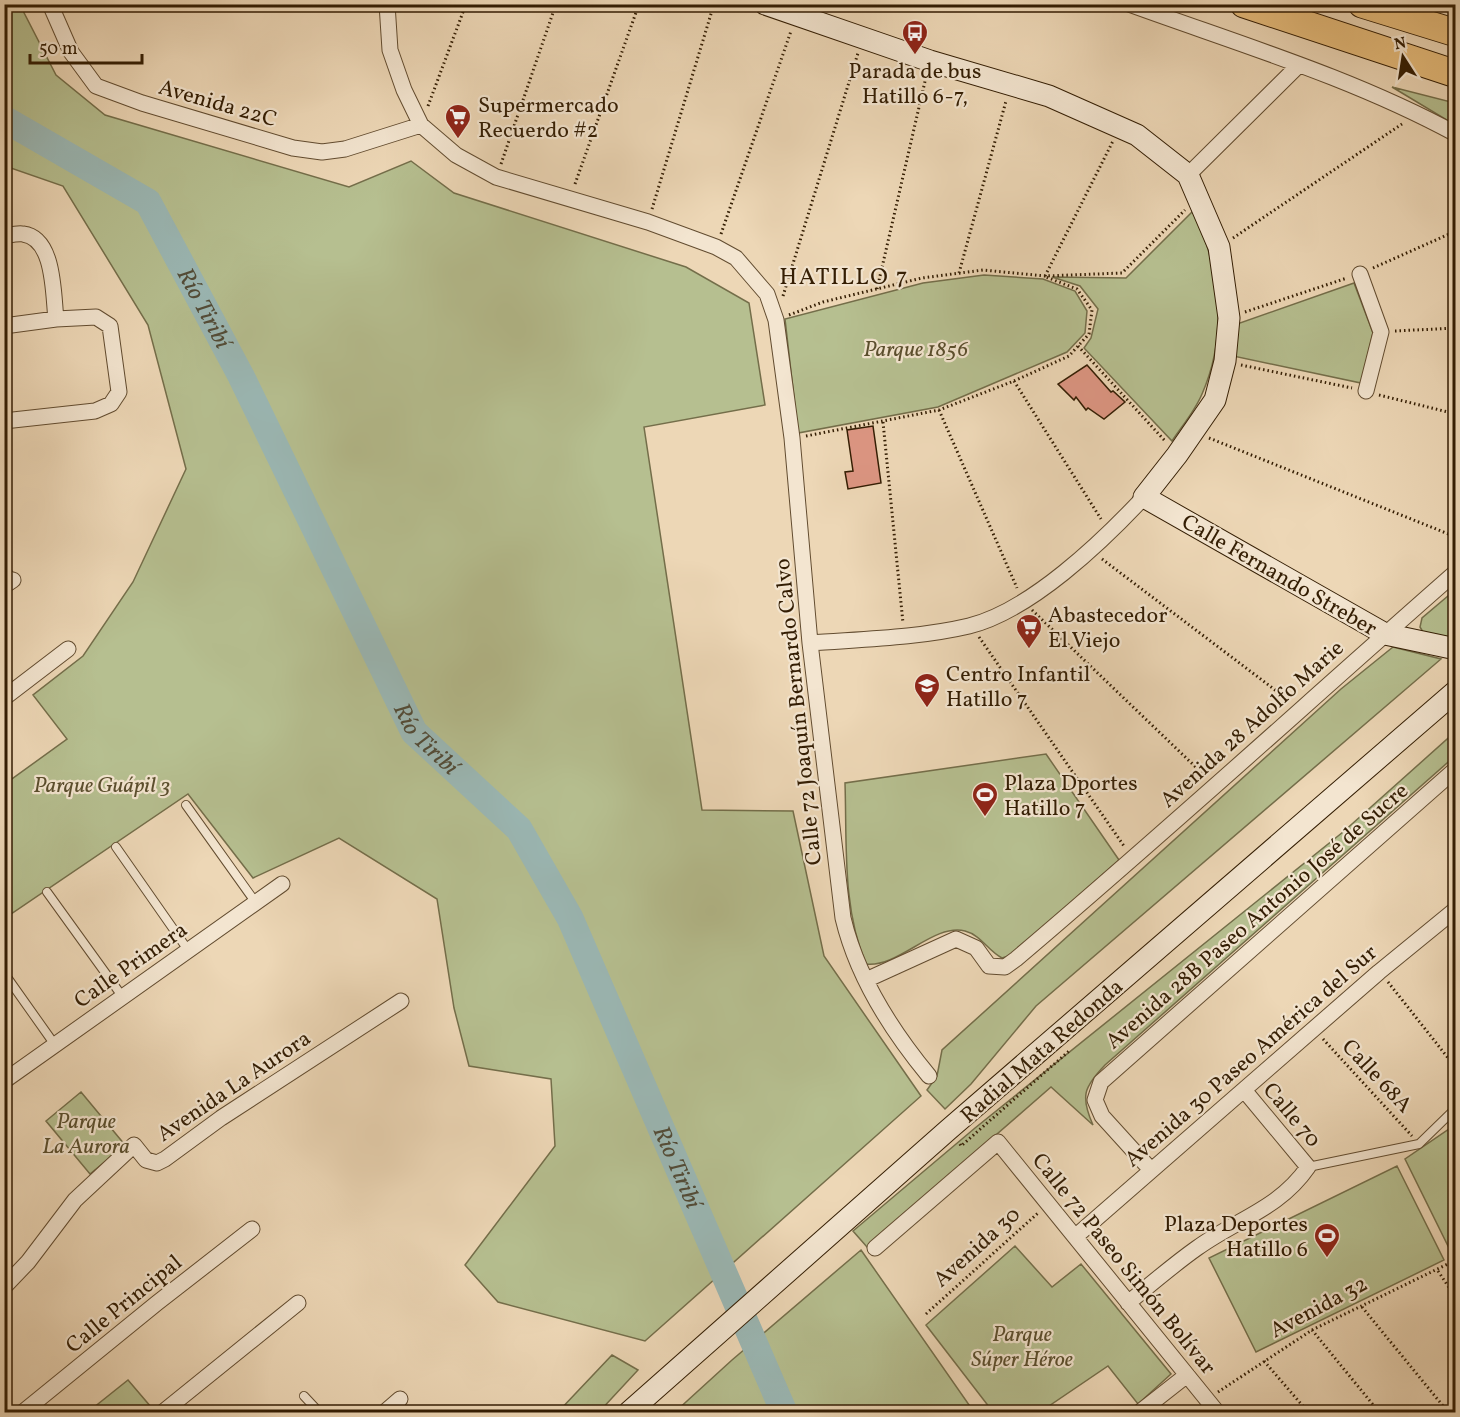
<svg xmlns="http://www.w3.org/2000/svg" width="1460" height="1417" font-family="Vollkorn,serif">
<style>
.green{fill:#b6bf90;stroke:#746e4a;stroke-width:1.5}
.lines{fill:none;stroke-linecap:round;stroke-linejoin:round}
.river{stroke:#9bb8b5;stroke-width:27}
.building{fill:#dd9683;stroke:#331d03;stroke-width:1.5}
.lane-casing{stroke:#624c30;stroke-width:10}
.street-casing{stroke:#624c30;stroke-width:17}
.secondary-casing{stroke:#331d03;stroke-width:23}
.highway-casing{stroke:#331d03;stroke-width:29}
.path{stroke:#331d03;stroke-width:3;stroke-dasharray:1.5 3;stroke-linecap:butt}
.lane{stroke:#f3e5d0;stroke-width:8}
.street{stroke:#f3e5d0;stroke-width:15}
.secondary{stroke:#f3e5d0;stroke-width:21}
.highway{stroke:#e6bc7b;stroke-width:27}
.labels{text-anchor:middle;stroke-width:4.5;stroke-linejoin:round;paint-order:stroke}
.poi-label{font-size:22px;fill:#331d03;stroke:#f3e5d0;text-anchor:start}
.street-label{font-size:22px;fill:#331d03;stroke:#f3e5d0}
.park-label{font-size:22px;font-style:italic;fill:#5a4e2d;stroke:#f3e5d0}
.neighbourhood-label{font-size:24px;letter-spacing:1.5px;fill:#331d03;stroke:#f3e5d0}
.water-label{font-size:24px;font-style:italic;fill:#524c38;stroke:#f3e5d0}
</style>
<rect width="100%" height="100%" fill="#edd7b6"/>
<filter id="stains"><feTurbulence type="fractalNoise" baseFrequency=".00333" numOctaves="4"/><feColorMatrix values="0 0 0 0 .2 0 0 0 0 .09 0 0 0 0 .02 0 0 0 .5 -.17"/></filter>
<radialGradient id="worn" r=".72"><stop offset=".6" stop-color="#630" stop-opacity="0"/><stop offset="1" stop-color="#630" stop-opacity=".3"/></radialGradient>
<path class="green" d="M5,5H20L56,75L105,115L349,187L411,161L454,193L686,267L749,303L765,405L644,427L702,810L793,811L824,956L921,1096L645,1341L498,1302L465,1265L555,1146L551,1079L469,1066L454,1008L437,899L339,838L253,878L188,794L5,918V784L67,739L33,695L83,656L133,582L186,469L148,325L63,186L5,166Z
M1392,87L1455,103V125Z
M1194,210C1219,269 1229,333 1202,394C1195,411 1182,426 1172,441L1084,348L1091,338L1098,309L1080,286L1052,277L1126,278Z
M984,275L1043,279L1075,291L1087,311L1085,333L1067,352L938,407L798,433L785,319L923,283Z
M1354,283L1373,333L1361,383L1233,356L1237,324Z
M1455,590V639L1423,632L1420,627L1422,618Z
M1393,647L1441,659L1036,1006L971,1084L945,1109L927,1090L937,1076L942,1050L1341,689Z
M1455,732V756L1105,1065C1084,1087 1080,1096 1093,1125L1051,1087L867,1247L853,1231L975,1128L1343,832Z
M1046,754L1119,860L1012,955L1002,958C988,951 981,935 965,931C933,923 899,968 866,964C842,908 847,843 845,783Z
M81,1092L125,1145L90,1174L46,1121Z
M1455,1125L1456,1251L1452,1254L1405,1159Z
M1397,1166L1444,1260L1256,1352L1209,1258Z
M1015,1246L1052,1287L1081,1264L1171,1374L1138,1404L1108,1366L1040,1412H993L926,1325Z
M861,1250L974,1412H675L732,1360Z
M612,1355L638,1370L599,1412H558Z
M128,1380L151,1407L145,1412H88Z"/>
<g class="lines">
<path class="river" id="s1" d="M4,119L148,202L241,376L414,732L519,829L570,918L784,1412"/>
</g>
<path class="building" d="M1087,365L1111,392L1113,391L1125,402L1104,419L1088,408L1086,410L1076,397L1074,400L1058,384Z
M873,426L881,483L848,489L845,472L853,471L847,430Z"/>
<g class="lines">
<defs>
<path id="lane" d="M4,567L13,580
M186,805L256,903
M116,847L188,950
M47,892L122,996
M4,973L55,1045
M1308,1167L1419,1144L1456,1108
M304,1396L319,1412"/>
<path id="street" d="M50,4L71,52L96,86L142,103L293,148L322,152L345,149L421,125
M387,4L390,50L404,90L421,125L456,155L496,177L648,222L716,247L736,258L767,294L776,320L792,438L810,643L843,918C857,977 891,1030 929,1076
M1129,4C1239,44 1353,78 1456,134
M1188,175L1299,65
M4,236C10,235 18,233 23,234C55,238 53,295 56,319L96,317L110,326L119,392L111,404L95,411L4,421
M1360,274L1381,332L1366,391
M4,326L56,319
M4,586L13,580
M810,643C863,639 918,638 969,626C1030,611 1102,542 1144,497
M4,698L68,649
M866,980L956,939L976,948L989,966L1005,967L1016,959C1165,833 1309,701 1456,572
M4,1081L282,884
M1151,1170L1102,1116L1095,1100L1101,1082L1456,769
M1075,1237L1379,972L1456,909
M875,1248L998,1142L1217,1412
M4,1287L28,1262L75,1200L134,1145L146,1160L157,1163L165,1159L221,1118L401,1001
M1128,1303C1151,1284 1173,1265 1197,1248C1237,1219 1279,1209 1308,1167L1244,1090
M23,1412L157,1303L252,1229
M163,1412L298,1303
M385,1412L400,1399
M1140,1412L1187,1375"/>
<path id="secondary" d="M765,4L930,61L1049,96L1137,135L1188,175L1219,247L1229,318L1225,361L1215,400L1177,455L1144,497L1385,634L1456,649
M629,1412L948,1130L1456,691"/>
<path id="highway" d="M1244,4L1456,74
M1362,4L1456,33"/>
</defs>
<use href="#lane" class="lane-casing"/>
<use href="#street" class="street-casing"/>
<use href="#secondary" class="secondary-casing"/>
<use href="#highway" class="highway-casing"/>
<path class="path" d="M428,106L466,4
M501,164L556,4
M575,184L639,4
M652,209L714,4
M721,234L791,31
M1233,238L1402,124
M1373,268L1456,231
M959,273L1006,101
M1045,276L1113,141
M877,289L926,77
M783,296L858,53
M1245,312L1347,278
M789,315L823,302L922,278L983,270L1045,276L1122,273L1185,210
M1395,331L1456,328
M1078,346L1166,442
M1241,365L1352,388
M1014,381L1101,519
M1379,395L1456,414
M939,410L1017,588
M883,422L903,623
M806,436L939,410L1014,381L1069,356L1089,334L1092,310L1077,289L1046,277
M1209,438L1456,537
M1102,559L1291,702
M1032,610L1205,776
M979,637L1124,846
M1388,982L1456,1068
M1323,1039L1412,1136
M960,1144L961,1146L1069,1051
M1438,1271L1456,1298
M1362,1307L1448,1412
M926,1314L1038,1213
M1312,1330L1379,1412
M1264,1361L1308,1412
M1218,1392L1312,1330L1456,1260"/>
<use href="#lane" class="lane"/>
<use href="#street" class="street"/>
<use href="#secondary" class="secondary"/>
<use href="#highway" class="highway"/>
</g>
<defs>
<symbol id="bus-pin" viewBox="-11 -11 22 30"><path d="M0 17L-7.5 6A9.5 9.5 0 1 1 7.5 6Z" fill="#8f2418" stroke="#f3e5d0"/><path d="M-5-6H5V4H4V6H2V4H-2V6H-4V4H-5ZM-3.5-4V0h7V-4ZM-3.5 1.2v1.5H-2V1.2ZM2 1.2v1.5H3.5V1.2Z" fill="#fff"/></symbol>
<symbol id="supermarket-pin" viewBox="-11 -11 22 30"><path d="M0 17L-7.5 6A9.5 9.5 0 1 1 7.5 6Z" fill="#8f2418" stroke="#f3e5d0"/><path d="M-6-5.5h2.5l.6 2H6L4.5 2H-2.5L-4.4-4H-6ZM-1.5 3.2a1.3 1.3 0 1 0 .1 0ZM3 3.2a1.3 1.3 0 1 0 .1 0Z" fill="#fff"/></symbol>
<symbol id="school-pin" viewBox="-11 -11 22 30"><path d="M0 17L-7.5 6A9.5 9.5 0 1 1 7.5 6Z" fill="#8f2418" stroke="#f3e5d0"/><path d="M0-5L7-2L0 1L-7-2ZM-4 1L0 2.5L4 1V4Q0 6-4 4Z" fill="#fff"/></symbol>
<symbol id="stadium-pin" viewBox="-11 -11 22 30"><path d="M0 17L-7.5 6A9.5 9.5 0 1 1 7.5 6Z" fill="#8f2418" stroke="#f3e5d0"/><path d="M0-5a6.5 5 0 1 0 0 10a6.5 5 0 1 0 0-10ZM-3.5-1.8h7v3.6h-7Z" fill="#fff"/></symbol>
</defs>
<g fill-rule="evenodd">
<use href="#bus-pin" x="900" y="18" width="30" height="40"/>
<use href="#supermarket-pin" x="443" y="102" width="30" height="40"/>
<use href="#supermarket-pin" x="1014" y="612" width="30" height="40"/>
<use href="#school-pin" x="912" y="671" width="30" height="40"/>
<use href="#stadium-pin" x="970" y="780" width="30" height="40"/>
<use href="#stadium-pin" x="1312" y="1221" width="30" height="40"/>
</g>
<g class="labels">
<g class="poi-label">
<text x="915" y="78" text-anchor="middle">Parada de bus<tspan x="915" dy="25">Hatillo 6-7,</tspan></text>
<text x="478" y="112">Supermercado<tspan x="478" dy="25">Recuerdo #2</tspan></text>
<text x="1048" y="622">Abastecedor<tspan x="1048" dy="25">El Viejo</tspan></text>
<text x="946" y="681">Centro Infantil<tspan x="946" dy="25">Hatillo 7</tspan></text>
<text x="1004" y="790">Plaza Dportes<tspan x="1004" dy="25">Hatillo 7</tspan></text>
<text x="1308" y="1231" text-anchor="end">Plaza Deportes<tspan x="1308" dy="25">Hatillo 6</tspan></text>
</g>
<g class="street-label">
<text transform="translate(218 102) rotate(16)" y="8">Avenida 22C</text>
<text transform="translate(1280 574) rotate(30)" y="8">Calle Fernando Streber</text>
<text transform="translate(797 712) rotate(-96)" y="8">Calle 72 Joaquín Bernardo Calvo</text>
<text transform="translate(1251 723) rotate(-42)" y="8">Avenida 28 Adolfo Marie</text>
<text transform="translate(1256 915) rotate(-41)" y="8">Avenida 28B Paseo Antonio José de Sucre</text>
<text transform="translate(130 964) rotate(-35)" y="8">Calle Primera</text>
<text transform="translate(1041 1050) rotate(-41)" y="8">Radial Mata Redonda</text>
<text transform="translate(1250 1055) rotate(-41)" y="8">Avenida 30 Paseo América del Sur</text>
<text transform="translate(1378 1075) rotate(47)" y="8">Calle 68A</text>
<text transform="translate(233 1085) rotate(-34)" y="8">Avenida La Aurora</text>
<text transform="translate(1293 1114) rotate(50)" y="8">Calle 70</text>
<text transform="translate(976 1246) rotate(-42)" y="8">Avenida 30</text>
<text transform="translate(1125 1263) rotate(51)" y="8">Calle 72 Paseo Simón Bolívar</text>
<text transform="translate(123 1303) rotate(-39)" y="8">Calle Principal</text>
<text transform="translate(1318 1306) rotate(-28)" y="8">Avenida 32</text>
</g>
<g class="park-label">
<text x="916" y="356">Parque 1856</text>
<text x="102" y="792">Parque Guápil 3</text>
<text x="86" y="1128">Parque<tspan x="86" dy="25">La Aurora</tspan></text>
<text x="1022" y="1341">Parque<tspan x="1022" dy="25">Súper Héroe</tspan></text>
</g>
<g class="neighbourhood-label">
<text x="844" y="284">HATILLO 7</text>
</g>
<g class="water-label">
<text dy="8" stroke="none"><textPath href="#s1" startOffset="286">Río Tiribí</textPath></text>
<text dy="8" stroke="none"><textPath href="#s1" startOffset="772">Río Tiribí</textPath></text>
<text dy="8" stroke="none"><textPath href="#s1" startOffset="1276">Río Tiribí</textPath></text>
</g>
</g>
<rect width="1460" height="1417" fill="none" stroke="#edd7b6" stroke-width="24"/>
<rect x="6" y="6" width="1448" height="1405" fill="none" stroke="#331d03" stroke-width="3"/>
<rect x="12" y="12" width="1436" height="1393" fill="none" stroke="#331d03" stroke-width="1.5"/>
<g transform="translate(1403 57) rotate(348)" stroke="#f3e5d0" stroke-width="4.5" paint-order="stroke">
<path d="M0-4.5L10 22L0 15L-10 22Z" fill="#331d03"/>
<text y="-9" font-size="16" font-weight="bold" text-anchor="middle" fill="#331d03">N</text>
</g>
<path d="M30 54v9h112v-9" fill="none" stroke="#331d03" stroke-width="3"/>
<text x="39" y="54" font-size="18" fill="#331d03" stroke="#f3e5d0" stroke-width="4.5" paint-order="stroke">50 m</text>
<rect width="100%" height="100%" filter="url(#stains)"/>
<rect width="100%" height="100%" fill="url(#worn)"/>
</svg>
